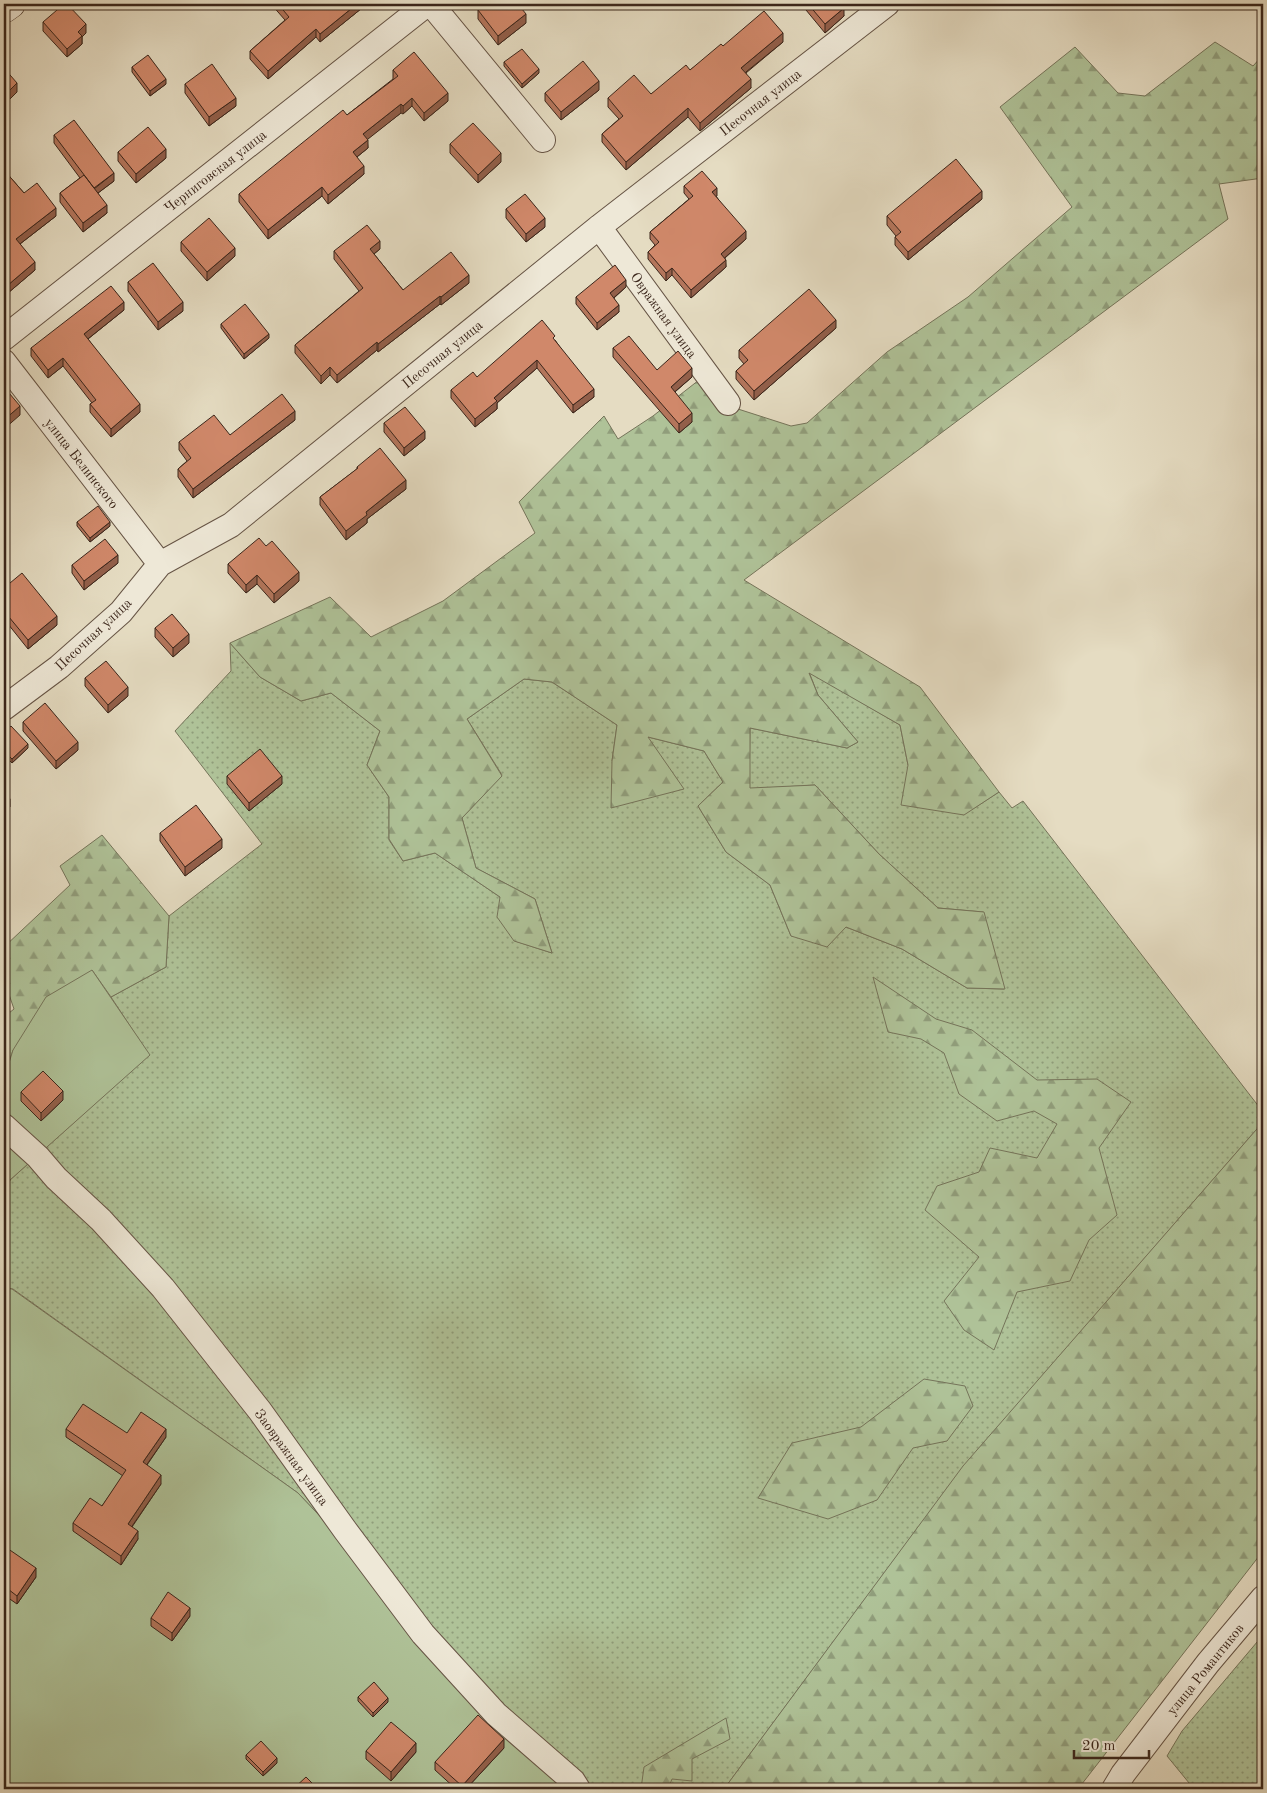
<svg xmlns="http://www.w3.org/2000/svg" width="1267" height="1793" font-family="'Old Standard TT',serif">
<style>
.grass{fill:url(#grass-dots);stroke:#75745a}
.forest{fill:url(#forest-firs);stroke:#75745a}
.green{fill:#afc298;stroke:#75745a}
.lines{fill:none;stroke-linecap:round;stroke-linejoin:round}
.street-casing{stroke:#665445;stroke-width:26}
.secondary-casing{stroke:#3b261b;stroke-width:29}
.street{stroke:#eee8d7;stroke-width:24}
.secondary{stroke:#eee8d7;stroke-width:28}
.wall{fill:#b3755b;stroke:#3b261b}
.shaded-wall{fill:#925f4a;stroke:#3b261b}
.building{fill:#d0886a;stroke:#3b261b}
.labels{text-anchor:middle;stroke-width:4;stroke-linejoin:round;paint-order:stroke}
.street-label{font-size:14px;fill:#3b261b;stroke:#eee8d7}
</style>
<defs>
<pattern id="grass-dots" width="8" height="8" patternUnits="userSpaceOnUse" patternTransform="scale(1.25)"><rect width="8" height="8" fill="#afc298"/><path d="M2 2h.1M6 6h.1" fill="none" stroke="#909d7b" stroke-width="1.8" stroke-linecap="round"/></pattern>
<pattern id="forest-firs" width="22" height="20" patternUnits="userSpaceOnUse" patternTransform="scale(1.25)"><rect width="22" height="20" fill="#afc298"/><path d="M5 1l3.5 6h-7zM16 11l3.5 6h-7z" fill="#909d7b"/></pattern>
</defs>
<rect width="100%" height="100%" fill="#e5dcc2"/>
<filter id="stains"><feTurbulence type="fractalNoise" baseFrequency=".004" numOctaves="4"/><feColorMatrix values="0 0 0 0 .2 0 0 0 0 .09 0 0 0 0 .02 0 0 0 .5 -.17"/></filter>
<radialGradient id="worn" r=".72"><stop offset=".6" stop-color="#630" stop-opacity="0"/><stop offset="1" stop-color="#630" stop-opacity=".3"/></radialGradient>
<path class="grass" d="M230,643L260,677L301,701L331,693L380,731L367,765L389,797V840L403,861L435,853L500,897L515,941L552,953L535,899L476,868L462,818L502,775L467,719L524,679L552,682L617,725L612,761L648,737L704,751L723,782L698,806L726,852L770,885L791,936L846,927L902,949L967,988L1004,989L983,912L938,908L879,854L815,785L749,789L750,728L847,748L858,742L818,695L809,672L900,725L908,765L963,815L999,792L1012,808L1023,801L1263,1112V1122L963,1467L724,1789H578L298,1493L13,1289L4,1288V1196L10,1180L149,1055L111,997L166,967L169,916L262,844L175,731L231,671Z
M1263,1635V1789H1194L1167,1756L1182,1731Z"/>
<path class="forest" d="M1215,42L1253,66L1263,55V178L1219,184L1228,219L744,580L920,687L999,792L964,815L901,805L908,765L900,725L809,673L818,695L858,742L847,748L750,728V788L815,785L879,854L938,908L984,912L1005,989L967,988L902,949L846,927L827,947L791,936L770,885L726,852L698,806L723,782L704,751L648,737L684,789L611,808L612,761L617,725L552,682L524,679L467,719L502,776L462,818L476,868L535,899L552,953L514,941L497,917L500,897L435,853L403,861L389,839V797L367,765L380,731L331,693L301,701L260,677L230,643L330,597L371,637L443,601L535,533L519,502L604,416L618,439L653,416L699,380L738,409L791,426L807,423L887,352L968,297L1072,207L1000,107L1075,47L1118,93L1145,96Z
M102,835L169,916L166,967L111,997L92,970L13,1050L4,1079V1017L14,1009L4,980V947L70,885L60,866Z
M873,977L936,1019L972,1030L1037,1080L1097,1079L1131,1102L1099,1148L1117,1215L1089,1240L1070,1281L1017,1292L994,1350L964,1330L944,1301L979,1257L925,1210L937,1186L979,1172L990,1148L1037,1158L1057,1124L1034,1111L997,1121L959,1094L944,1053L921,1039L888,1032Z
M1263,1122V1551L1078,1789H724L963,1466Z
M924,1379L965,1386L973,1406L947,1441L913,1448L877,1500L828,1519L758,1498L792,1443L861,1427Z
M726,1718L730,1739L692,1759V1781L672,1779L668,1789H641L644,1767Z"/>
<path class="green" d="M92,970L150,1055L10,1180L4,1196V1079L13,1050L46,997Z
M4,1288L12,1289L298,1493L578,1789H4Z"/>
<g class="lines">
<defs>
<path id="street" d="M431,4L543,140
M599,227L728,403
M4,338L427,4
M4,362L160,564
M4,708L59,667L121,612L160,564L231,525L599,227L887,4
M4,1126L38,1157L56,1178L101,1220L163,1288L260,1411L345,1530L423,1634L496,1714L573,1781L578,1789
M1114,1789L1123,1774L1208,1663L1263,1598"/>
<path id="secondary" d="M4,9L11,4"/>
</defs>
<use href="#street" class="street-casing"/>
<use href="#secondary" class="secondary-casing"/>
<use href="#street" class="street"/>
<use href="#secondary" class="secondary"/>
</g>
<path class="wall" d="M120,4H129L124,8Z
M271,4H367L320,42L316,37L268,79L250,59V51L285,20Z
M806,4H842L841,5L844,16L825,33L806,10Z
M478,10L526,23L498,45L478,19Z
M43,22L86,33L82,37V44L67,57L43,31Z
M783,42L746,73L751,88L700,131L688,117L626,170L602,142V134L619,119L608,107V98L651,94L690,70L723,46Z
M504,62L539,73L522,88L504,66Z
M132,67L166,84L150,96L132,72Z
M393,70L448,101L424,121L412,106L403,114L401,113L367,139L368,148L357,157L364,174L328,204L322,196L268,239L239,202V194L347,115L393,79Z
M185,84L236,106L209,126L185,93Z
M599,90L561,120L545,101V93Z
M54,135L114,181L98,193L107,213L83,232L60,202V193L80,178L54,143Z
M450,144L501,162L478,183L450,153Z
M118,152L166,158L136,183L118,161Z
M4,170L24,193L56,216L20,244L35,270L8,293L4,288Z
M684,186L717,196H716L746,239L725,258L726,267L691,298L672,275L666,281L648,259V252L655,245L650,239V232L689,199L684,193Z
M982,199L908,260L895,245V237L896,236L887,225V216Z
M506,209L545,227L526,242L506,218Z
M181,242L235,256L207,281L181,251Z
M380,249L374,254L403,290L469,283L441,305L440,304L378,352L377,350L337,383L330,375L321,384L295,353V345L359,291L334,259V251Z
M128,282L183,311L158,330L128,291Z
M626,287L614,298L619,312L597,330L576,304V297Z
M124,310L88,339L140,412L111,437L90,412V404L92,403L63,366L48,378L31,356V348Z
M221,324L269,338L244,359L221,328Z
M836,328L754,400L736,379V371L744,364L739,358V350Z
M555,340L594,397L573,413L537,368L497,403V409L475,427L451,398V390Z
M613,348L657,370L692,377L675,392L692,422L679,433L613,357Z
M295,420L193,498L178,477V469L187,461L179,450V442L230,435Z
M384,423L425,439L404,456L384,432Z
M357,467L406,489L367,519V523L346,540L320,505V497L357,469Z
M77,522L110,526L90,542L77,526Z
M266,546L299,581L274,603L257,584L246,593L228,573V564Z
M118,563L84,590L72,573V565Z
M4,588L57,625L28,649L4,619Z
M155,628L189,643L173,657L155,637Z
M85,678L128,696L108,713L85,686Z
M23,722L78,750L56,769L23,731Z
M4,732L28,748L12,763L4,755Z
M227,776L282,784L249,811L227,784Z
M160,833L222,848L185,876L160,841Z
M21,1092L63,1100L41,1121L21,1101Z
M66,1429L166,1437L147,1465L161,1484L132,1527L138,1539L121,1565L73,1531V1523L102,1506L123,1476L66,1437Z
M4,1546L36,1577L17,1604L4,1595Z
M190,1616L172,1641L151,1626V1618Z
M358,1697L388,1702L373,1717L358,1701Z
M504,1748L466,1789H456L435,1770V1762Z
M366,1751L416,1752L391,1781L366,1759Z
M246,1755L277,1763L263,1776L246,1759Z"/>
<path class="shaded-wall" d="M124,4H129L124,8Z
M357,4H367L320,42V34Z
M844,8V16L825,33V24Z
M526,14V23L498,45V36Z
M86,24V33L82,37V44L67,57V49L78,32Z
M316,29V37L268,79V71Z
M783,33V42L741,76V68Z
M539,69V73L522,88V84Z
M166,79V84L150,96V91Z
M751,79V88L700,131V123Z
M599,81V90L561,120V112Z
M17,83V92L4,105V96Z
M448,93V101L424,121V113Z
M236,98V106L209,126V117Z
M412,98V106L403,114V106Z
M401,104V113L363,143V134Z
M688,108V117L626,170V162Z
M368,140V148L353,160V152Z
M166,149V158L136,183V174Z
M501,153V162L478,183V175Z
M364,166V174L328,204V195Z
M114,173V181L94,196V189Z
M322,187V196L268,239V230Z
M717,188V196L712,199V192Z
M982,191V199L908,260V252Z
M107,205V213L83,232V223Z
M56,208V216L16,247V239Z
M545,218V227L526,242V234Z
M746,231V239L721,261V254Z
M380,241V249L370,257V249Z
M235,248V256L207,281V272Z
M726,260V267L691,298V290Z
M35,262V270L8,293V285Z
M672,268V275L666,281V273Z
M469,275V283L441,305V297Z
M626,280V287L610,301V293Z
M440,296V304L378,352V344Z
M124,302V310L84,342V334Z
M183,302V311L158,330V322Z
M619,305V312L597,330V323Z
M836,320V328L754,400V391Z
M269,334V338L244,359V354Z
M377,342V350L337,383V375Z
M63,358V366L48,378V370Z
M537,360V368L497,403V409L475,427V419L494,398Z
M330,367V375L321,384V376Z
M692,368V377L671,395V387Z
M594,389V397L573,413V405Z
M140,404V412L111,437V429Z
M20,406V415L4,429V420Z
M295,411V420L193,498V489Z
M692,413V422L679,433V424Z
M425,431V439L404,456V448Z
M406,480V489L367,519V523L346,540V531L366,512Z
M110,522V526L90,542V538Z
M118,555V563L84,590V581Z
M299,572V581L274,603V594Z
M257,575V584L246,593V585Z
M57,616V625L28,649V640Z
M189,634V643L173,657V648Z
M128,687V696L108,713V705Z
M78,742V750L56,769V761Z
M28,744V748L12,763V759Z
M282,776V784L249,811V803Z
M10,799V807L4,812V803Z
M222,839V848L185,876V867Z
M63,1091V1100L41,1121V1113Z
M166,1429V1437L143,1470V1462Z
M161,1475V1484L128,1532V1524Z
M138,1531V1539L121,1565V1556Z
M36,1568V1577L17,1604V1596Z
M190,1608V1616L172,1641V1633Z
M388,1698V1702L373,1717V1713Z
M504,1739V1748L466,1789H462V1786Z
M416,1743V1752L391,1781V1772Z
M277,1758V1763L263,1776V1772Z"/>
<path class="building" d="M64,4H67L86,24L78,32L82,36L67,49L43,22Z
M278,4H357L320,34L316,29L268,71L250,51L289,17Z
M486,4H518L526,14L498,36L478,10Z
M808,4H840L844,8L825,24Z
M764,11L783,33L741,68L751,79L700,123L688,108L626,162L602,134L623,116L608,98L634,75L651,94L686,65L690,70L721,44L723,46Z
M522,49L539,69L522,84L504,62Z
M414,52L448,93L424,113L412,98L403,106L401,104L363,134L368,140L353,152L364,166L328,195L322,187L268,230L239,194L343,110L347,115L398,76L393,70Z
M148,55L166,79L150,91L132,67Z
M583,61L599,81L561,112L545,93Z
M212,64L236,98L209,117L185,84Z
M4,68L17,83L4,96Z
M74,120L114,173L94,188L54,135Z
M473,123L501,153L478,175L450,144Z
M148,127L166,149L136,174L118,152Z
M956,159L982,191L908,252L895,237L901,232L887,216Z
M4,170L24,193L37,183L56,208L16,239L35,262L8,285L4,280V235L8,232L4,227Z
M702,171L717,188L712,192L746,231L721,254L726,260L691,290L672,268L666,273L648,252L659,242L650,232L693,196L684,186Z
M84,175L107,205L83,223L60,193Z
M525,194L545,218L526,234L506,209Z
M209,218L235,248L207,272L181,242Z
M367,225L380,241L370,249L403,290L451,252L469,275L441,297L440,296L378,344L377,342L337,375L330,367L321,376L295,345L363,288L334,251Z
M153,263L183,302L158,322L128,282Z
M615,265L626,280L610,293L619,305L597,323L576,297Z
M111,286L124,302L84,334L140,404L111,429L90,404L96,400L63,358L48,370L31,348Z
M809,289L836,320L754,391L736,371L748,360L739,350Z
M245,304L269,334L244,354L221,324Z
M542,320L555,336L553,338L594,389L573,405L537,360L494,398L497,401L475,419L451,390L473,372L477,377Z
M629,336L657,370L678,351L692,368L671,387L692,413L679,424L613,348Z
M4,387L20,406L4,420Z
M282,394L295,411L193,489L178,469L191,458L179,442L214,415L230,435Z
M405,407L425,431L404,448L384,423Z
M380,448L406,480L366,512L367,515L346,531L320,497L358,468L357,467Z
M98,506L110,522L90,538L77,522Z
M259,538L266,546L272,541L299,572L274,594L257,575L246,585L228,564Z
M105,539L118,555L84,581L72,565Z
M22,573L57,616L28,640L4,611V588Z
M172,614L189,634L173,648L155,628Z
M106,661L128,687L108,705L85,678Z
M45,703L78,742L56,761L23,722Z
M11,726L28,744L12,759L4,751V732Z
M260,749L282,776L249,803L227,776Z
M4,791L10,799L4,803Z
M196,805L222,839L185,867L160,833Z
M43,1071L63,1091L41,1113L21,1092Z
M83,1404L127,1433L141,1412L166,1429L143,1462L161,1475L128,1524L138,1531L121,1556L73,1523L90,1498L102,1506L126,1470L66,1429Z
M4,1546L36,1568L17,1596L4,1586Z
M168,1592L190,1608L172,1633L151,1618Z
M374,1682L388,1698L373,1713L358,1697Z
M478,1715L504,1739L462,1786L435,1762Z
M391,1722L416,1743L391,1772L366,1751Z
M261,1741L277,1758L263,1772L246,1755Z
M306,1777L318,1789H293Z
M546,1786L549,1789H542Z"/>
<g class="labels">
<g class="street-label">
<text transform="translate(760 102) rotate(-38)" y="5">Песочная улица</text>
<text transform="translate(215 171) rotate(-38)" y="5">Черниговская улица</text>
<text transform="translate(664 315) rotate(54)" y="5">Овражная улица</text>
<text transform="translate(442 354) rotate(-39)" y="5">Песочная улица</text>
<text transform="translate(82 463) rotate(52)" y="5">улица Белинского</text>
<text transform="translate(93 634) rotate(-43)" y="5">Песочная улица</text>
<text transform="translate(292 1457) rotate(54)" y="5">Заовражная улица</text>
<text transform="translate(1205 1669) rotate(-51)" y="5">улица Романтиков</text>
</g>
</g>
<rect width="1267" height="1793" fill="none" stroke="#e5dcc2" stroke-width="20"/>
<rect x="5" y="5" width="1257" height="1783" fill="none" stroke="#3b261b" stroke-width="2.5"/>
<rect x="10" y="10" width="1247" height="1773" fill="none" stroke="#3b261b"/>
<path d="M1074 1750v8h75v-8" fill="none" stroke="#3b261b" stroke-width="2.5"/>
<text x="1082" y="1750" font-size="15" fill="#3b261b" stroke="#eee8d7" stroke-width="4" paint-order="stroke">20 m</text>
<rect width="100%" height="100%" filter="url(#stains)"/>
<rect width="100%" height="100%" fill="url(#worn)"/>
</svg>
